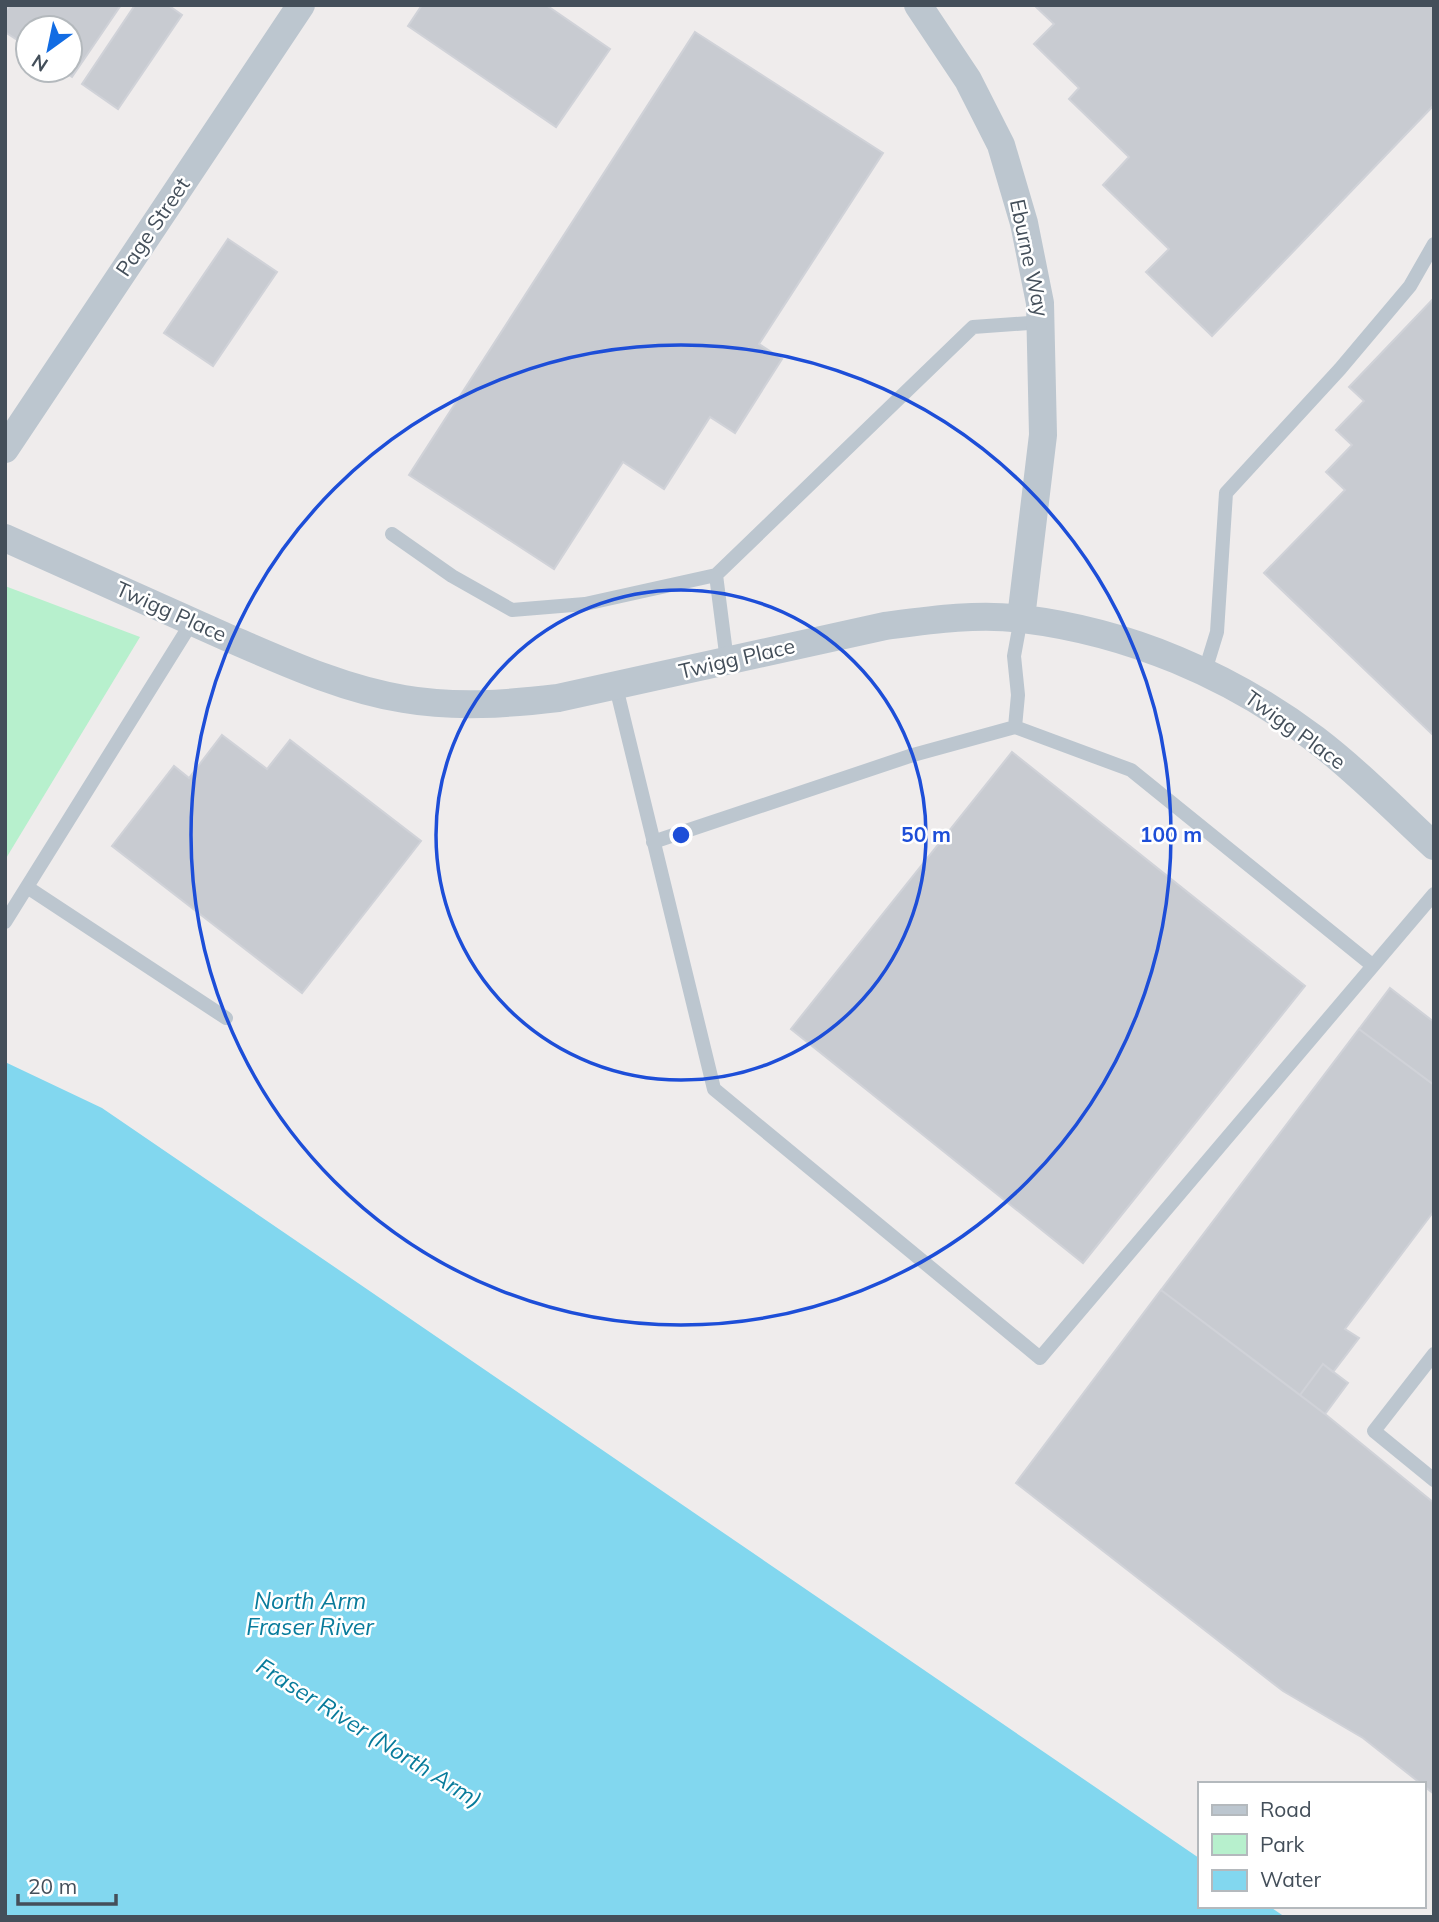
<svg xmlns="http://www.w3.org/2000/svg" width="1439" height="1922" font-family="Mulish,sans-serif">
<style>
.green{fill:#b7f0cd}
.water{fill:#82d7ef}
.building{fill:#c8cbd1;stroke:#d0d2d8;stroke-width:2}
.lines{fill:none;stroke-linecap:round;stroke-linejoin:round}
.lane{stroke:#bcc6cf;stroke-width:14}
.street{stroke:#bcc6cf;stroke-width:28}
.ring{fill:none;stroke:#1d4ed8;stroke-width:3.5}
.labels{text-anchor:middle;stroke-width:5;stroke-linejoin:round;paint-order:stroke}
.street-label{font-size:21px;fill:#444f5a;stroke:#fff}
.water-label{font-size:23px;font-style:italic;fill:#087b9b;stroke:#fff}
.centre{fill:#1d4ed8;stroke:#fff;stroke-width:3.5}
.ring-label{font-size:21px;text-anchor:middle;font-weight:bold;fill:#1d4ed8;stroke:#fff;stroke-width:5;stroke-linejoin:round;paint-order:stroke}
</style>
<rect width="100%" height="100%" fill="#efecec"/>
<path class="green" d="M5,586L140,637L5,860Z"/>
<path class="water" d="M5,1062L102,1108L1199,1858V1906H1269L1285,1917H5Z"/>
<path class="building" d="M10,5H121L72,77L61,70H70V28H28V47L5,32V12Z
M135,5H168L182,15L118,109L82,84Z
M422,5H546L610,49L556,127L408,26Z
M1034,5H1434V105L1212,336L1146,272L1169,249L1103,185L1129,157L1069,99L1079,88L1034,44L1054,24Z
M695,32L883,153L759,344L782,359L735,433L710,417L664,489L623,462L554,569L409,475Z
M228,239L277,272L213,366L164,333Z
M1434,298V736L1264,573L1345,490L1326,472L1352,445L1336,430L1364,401L1349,387Z
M222,735L267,769L290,740L421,841L302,993L112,846L174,766L189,778Z
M1012,752L1305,986L1083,1263L791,1029Z
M1390,988L1434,1022V1085L1359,1029Z
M1359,1029L1434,1085V1211L1345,1329L1359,1338L1333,1372L1323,1364L1300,1395L1161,1290Z
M1161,1290L1325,1414L1434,1503V1794L1363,1738L1283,1691L1016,1483Z
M1323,1364L1348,1383L1325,1414L1300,1395Z"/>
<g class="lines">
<path class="lane" d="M392,534L452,576L512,610L585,604L716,575L973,327L1043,322
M716,575L727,661
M1205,671L1217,632L1226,493L1340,369L1410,286L1434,244
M616,687L714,1089L1040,1358L1434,894
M1015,727L1018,695L1014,656L1021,618
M653,842L913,755L1015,727L1131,770L1372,965
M27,887L226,1018
M5,922L192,622
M1434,1354L1374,1431L1434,1480"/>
<path class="street" d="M918,5L968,80L1001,145L1024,223L1040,303L1043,435L1021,618
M5,449L301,5
M5,538C78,571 151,604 224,636C282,661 342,689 404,699C456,708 507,704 558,698L885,626C930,620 978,613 1023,619C1129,632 1230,675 1315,739C1357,771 1395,810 1434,846"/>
</g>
<g class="ring">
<circle cx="681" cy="835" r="245"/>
<circle cx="681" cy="835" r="490"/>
</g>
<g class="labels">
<g class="street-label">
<text transform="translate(153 227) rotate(-56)" y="7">Page Street</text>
<text transform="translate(1029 258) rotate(78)" y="7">Eburne Way</text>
<text transform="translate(171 612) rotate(24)" y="7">Twigg Place</text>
<text transform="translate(737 659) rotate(-13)" y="7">Twigg Place</text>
<text transform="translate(1295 730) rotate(36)" y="7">Twigg Place</text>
</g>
<g class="water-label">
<text x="310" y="1609">North Arm<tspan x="310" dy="26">Fraser River</tspan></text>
<text transform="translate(369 1733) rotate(32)" y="8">Fraser River (North Arm)</text>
</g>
</g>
<circle cx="681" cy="835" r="10" class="centre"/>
<g class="ring-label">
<text x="926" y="842">50 m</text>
<text x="1171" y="842">100 m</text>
</g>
<rect width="1439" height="1922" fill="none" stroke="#444f5a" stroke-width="14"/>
<rect x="1198" y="1782" width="228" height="126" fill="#ffffff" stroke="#b4b9bd" stroke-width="2"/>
<rect x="1212" y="1805" width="35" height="10" fill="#bcc6cf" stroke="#b4b9bd" stroke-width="2"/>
<text x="1260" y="1817" font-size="21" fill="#444f5a">Road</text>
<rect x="1212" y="1834" width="35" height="21" fill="#b7f0cd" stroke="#b4b9bd" stroke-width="2"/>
<text x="1260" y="1852" font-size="21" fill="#444f5a">Park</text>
<rect x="1212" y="1870" width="35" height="21" fill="#82d7ef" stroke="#b4b9bd" stroke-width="2"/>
<text x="1260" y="1887" font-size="21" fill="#444f5a">Water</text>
<g transform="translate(49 49) rotate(213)"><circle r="33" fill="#ffffff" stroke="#b4b9bd" stroke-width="2"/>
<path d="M0-5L12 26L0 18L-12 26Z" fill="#126ce3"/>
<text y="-10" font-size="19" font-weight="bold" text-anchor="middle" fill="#444f5a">N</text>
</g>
<path d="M18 1894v10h98v-10" fill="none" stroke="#444f5a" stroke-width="3.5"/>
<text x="28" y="1894" font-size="21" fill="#444f5a" stroke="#ffffff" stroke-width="5" paint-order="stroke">20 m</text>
</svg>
